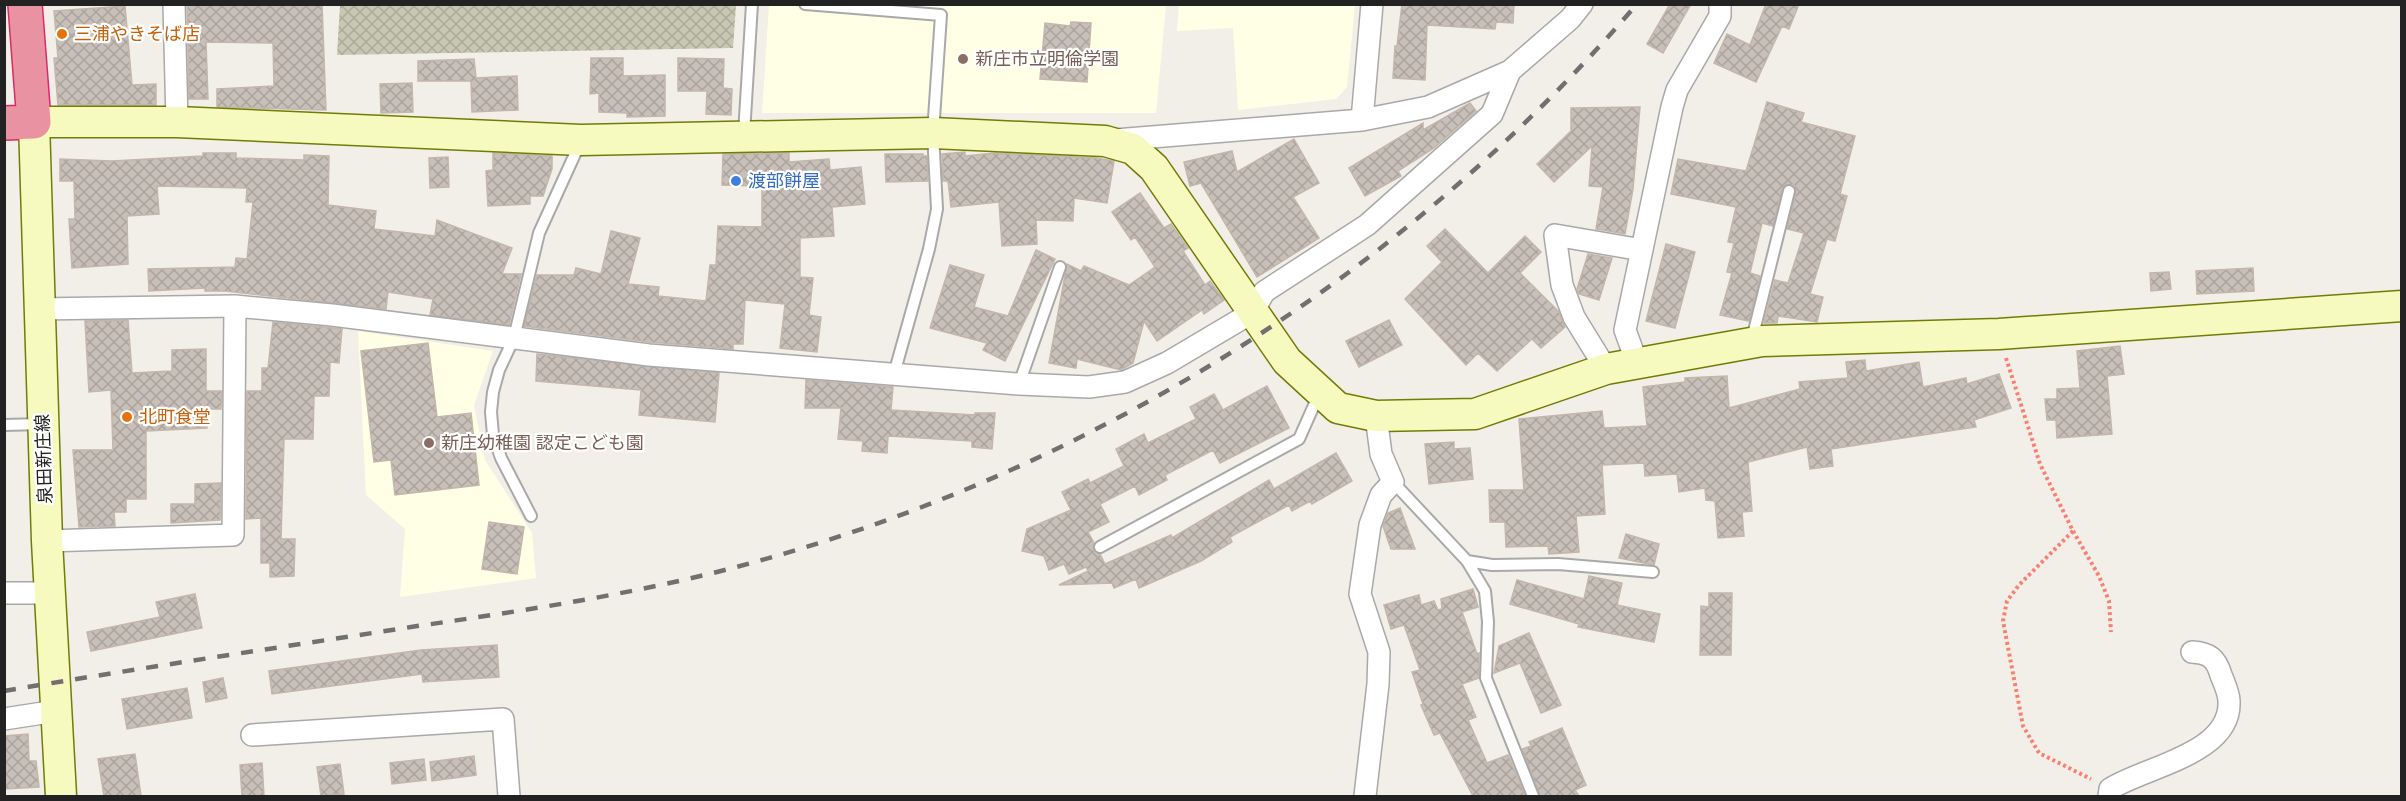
<svg xmlns="http://www.w3.org/2000/svg" width="2406" height="801" font-family="'DM Sans','Noto Sans JP',sans-serif">
<style>
.education{fill:#ffffe5}
.construction{fill:url(#construction-cross-hatch)}
.building{fill:url(#building-cross-hatch);stroke:#c4b6ab;stroke-width:1.5}
.lines{fill:none;stroke-linecap:round;stroke-linejoin:round}
.lane-casing{stroke:#a9a9a9;stroke-width:14}
.street-casing{stroke:#a9a9a9;stroke-width:24}
.secondary-casing{stroke:#707d05;stroke-width:33}
.highway-casing{stroke:#dc2a67;stroke-width:36}
.path{stroke:#fa8072;stroke-width:4;stroke-dasharray:3 3;stroke-linecap:butt}
.lane{stroke:#fff;stroke-width:10}
.street{stroke:#fff;stroke-width:21}
.secondary{stroke:#f7fabf;stroke-width:30}
.highway{stroke:#e892a2;stroke-width:33}
.rail{stroke:#707070;stroke-width:4.5;stroke-dasharray:12 12;stroke-linecap:butt}
.food-dot{fill:#e8710a;stroke:#fff;stroke-width:2}
.education-dot{fill:#8d6e63;stroke:#fff;stroke-width:2}
.shop-dot{fill:#3f7fe0;stroke:#fff;stroke-width:2}
.labels{text-anchor:middle;stroke-width:4.5;stroke-linejoin:round;paint-order:stroke}
.food-label{font-size:18px;fill:#c56008;stroke:#fff;text-anchor:start}
.education-label{font-size:18px;fill:#785e54;stroke:#fff;text-anchor:start}
.shop-label{font-size:18px;fill:#366cbe;stroke:#fff;text-anchor:start}
.street-label{font-size:18px;fill:#222;stroke:#fff}
</style>
<defs>
<pattern id="construction-cross-hatch" width="8" height="8" patternUnits="userSpaceOnUse" patternTransform="scale(1.5)"><rect width="8" height="8" fill="#c7c7b4"/><path d="M0 0l8 8M0 8l8-8" fill="none" stroke="#abab9a"/></pattern>
<pattern id="building-cross-hatch" width="8" height="8" patternUnits="userSpaceOnUse" patternTransform="scale(1.5)"><rect width="8" height="8" fill="#c7bfb8"/><path d="M0 0l8 8M0 8l8-8" fill="none" stroke="#aba49e"/></pattern>
</defs>
<rect width="100%" height="100%" fill="#f2efe9"/>
<path class="education" d="M1179,4L1355,5L1347,87L1336,99L1238,110L1233,28L1177,31Z
M769,5H1166L1156,113H762Z
M358,331L493,351L474,405L485,460L532,533L536,578L400,597L405,529L366,495Z"/>
<path class="construction" d="M340,5V4L736,5L733,48L337,55Z"/>
<path class="building" d="M187,4H322L326,110L217,107V89L274,86L273,43L206,42L208,99H189Z
M1402,4H1514L1513,23L1496,22L1495,29L1427,25L1425,80L1393,78L1395,46H1397Z
M1670,4H1691L1663,53L1647,44Z
M1766,4H1799L1789,29L1782,26L1756,82L1714,63L1727,34L1750,45Z
M125,6L132,85L156,84V105H58L54,58H58L54,11Z
M1071,22L1091,23L1087,82L1040,79L1045,23L1070,26Z
M591,58H623V76L665,75V116L627,117V113L599,112V93L590,94Z
M678,58L724,59L723,88L732,89L731,115L706,114L707,91H678Z
M474,59L476,78L517,76L518,110L472,112L471,81H418V61Z
M412,83L413,112L381,113L380,84Z
M1767,102L1804,113L1801,122L1855,136L1840,194L1847,196L1835,241L1827,239L1810,294L1823,297L1817,322L1778,316L1777,323H1764L1775,280L1788,283L1804,233L1787,229L1796,193L1794,185L1786,184L1782,189L1773,226L1762,223L1750,273L1760,276L1749,321L1720,315L1732,273L1727,272L1734,243L1728,242L1736,207L1671,194L1678,159L1746,171Z
M1470,103L1476,111L1434,148L1398,171L1401,176L1365,196L1349,168L1423,123V130Z
M1640,107L1633,189L1625,234L1596,229L1603,187L1589,186L1592,146L1554,182L1537,164L1571,131V108Z
M1294,139L1319,183L1293,197L1319,238L1257,277L1201,183L1190,186L1184,162L1232,151L1237,172Z
M965,152V156L995,153L1096,158L1114,161L1107,203L1074,198L1073,221L1036,220L1037,244L1002,246L999,202L951,207L948,181H943L942,154Z
M203,153H236V158L304,160V155L329,156L328,205L376,211L374,229L435,236L437,220L512,248L502,274H521L509,325L430,315L433,299L388,292L386,309L225,291H205V288L149,291L148,269L235,267L236,258L247,259L253,202H246L247,188L157,186L159,214L127,216L128,264L72,268L69,219H75L74,181H60V159L112,161L203,156Z
M493,153L552,156V169L543,196H530V204L488,206L486,171L493,170Z
M789,153V162L829,159L830,170L861,167L865,204L832,207L834,236L800,238V277L813,278L809,315L821,317L817,352L780,348L785,304L745,300L743,344H733V349L650,342L524,326L537,275H574L576,268L601,274L611,231L640,238L628,284L659,287L658,296L706,301L710,265H716L718,226L762,227V186L722,185L723,154Z
M885,154H923V156H927L928,181L886,182Z
M448,157L449,187L430,188L429,158Z
M1140,193L1164,228L1171,224L1188,248L1183,251L1205,285L1210,281L1224,300L1204,314L1202,310L1157,341L1144,321L1133,363L1121,370L1077,359L1076,368L1049,363L1067,264L1081,271L1084,266L1129,285L1155,267L1135,237L1131,240L1112,212Z
M1445,229L1488,273L1525,236L1541,252L1520,273L1559,312L1565,327L1541,348L1532,339L1497,371L1478,353L1466,365L1405,299L1442,262L1427,246Z
M1666,244L1695,252L1675,328L1646,321Z
M1036,250L1055,259L1005,361L983,350L987,343L930,328L950,265L984,275L974,307L1008,316Z
M1588,254L1612,258L1599,300L1579,294L1577,289Z
M2253,268L2254,291L2197,294L2196,271Z
M2169,272L2171,289L2151,291L2150,273Z
M128,320L132,373L172,371V350L206,349V391H222L221,409H206L207,428L146,431V499H126V512H114L115,526L79,527L73,450H113L111,390L89,392L85,321Z
M1389,320L1402,345L1359,367L1346,341Z
M273,322L342,329L339,363L330,362L329,396H314L313,439H284L281,539H295L294,576L270,577V563H261V518L246,519L247,391H262V368H268Z
M428,343L437,417L471,413L479,485L395,495L391,460L374,462L361,351Z
M2120,346L2124,374L2107,376L2112,434L2057,438L2056,420H2047L2045,399H2057V389L2080,388L2077,351Z
M537,354L719,373L715,422L639,415L641,390L536,381Z
M1865,360L1866,371L1919,362L1923,387L1966,378L1967,384L1999,374L2011,408L1974,420L1976,427L1831,449L1833,466L1810,469L1807,447L1748,462L1752,511L1742,512L1744,536L1718,538L1715,501L1706,500L1705,488L1679,492L1677,474L1645,476L1644,463L1602,465L1605,514L1576,516L1579,552L1549,554L1548,546L1506,547L1505,522H1490L1489,490H1524L1519,419L1602,411L1604,428L1647,426L1643,387L1685,382V378L1727,376L1729,408L1800,389L1799,382L1848,378L1846,362Z
M806,380L893,387L891,410L975,415V413H995L992,449L972,447V441L888,436L887,453L862,451L863,441L838,439L841,408H805Z
M1267,386L1289,428L1220,463L1213,450L1165,475L1167,480L1139,495L1135,486L1100,504L1109,522L1088,532L1094,543L1093,550L1100,554L1105,564L1171,535L1172,538L1269,480L1274,489L1336,453L1352,481L1312,504L1310,501L1292,511L1289,505L1230,537L1232,542L1201,561L1139,588L1136,579L1114,588L1112,583L1059,585L1088,571L1086,567L1069,574L1064,564L1049,570L1044,556L1022,551L1027,529L1071,510L1062,492L1088,479L1090,483L1124,466L1116,449L1144,434L1148,443L1196,419L1190,407L1214,394L1223,410Z
M1454,442V449L1470,448L1473,479L1429,484L1425,444Z
M221,483L220,520L171,523V504H195V484Z
M1400,508L1415,549H1391L1383,526L1388,513Z
M489,522L524,527L517,574L482,569Z
M1626,534L1659,544L1654,565L1619,558Z
M1589,576L1622,583L1617,605L1660,614L1654,642L1578,627L1579,624L1510,604L1517,580L1584,599Z
M1473,589L1478,607L1462,612L1477,654L1479,653V678L1462,684L1476,717L1468,720L1487,763L1508,755L1525,796H1473L1440,733L1434,735L1421,705L1423,704L1412,672L1420,670L1404,625L1391,629L1384,605L1419,595L1421,605L1434,601L1438,610L1442,609L1441,599Z
M1709,593H1732L1731,655H1700L1701,606L1709,607Z
M195,594L202,628L91,651L87,632L160,617L156,602Z
M1529,633L1561,705L1541,713L1520,663L1494,673L1499,646Z
M497,645L499,677L423,682L422,674L272,694L269,671L421,650Z
M223,678L227,698L206,702L203,682Z
M187,688L192,718L127,729L122,699Z
M1562,728L1586,785L1575,790L1579,796H1540L1522,749L1531,746L1529,742Z
M28,734L29,761H36L39,787L4,789V736Z
M135,754L141,796H104L98,759Z
M474,756L476,775L432,781L430,762Z
M424,759L426,780L392,784L390,763Z
M262,763L264,796H242L240,765Z
M340,764L344,794L321,796L317,767Z"/>
<g class="lines">
<defs>
<path id="lane" d="M805,4L941,15L933,133L937,209L929,249L894,374
M744,134L752,4
M1752,339L1789,191
M1019,384L1060,267
M4,425L42,424
M1393,482L1467,561L1492,565L1558,564L1653,572
M531,516L501,458L493,435L491,412L493,392L499,370L514,338L539,233L580,143
M1100,547L1299,439L1319,394
M1467,561L1485,591L1488,622L1486,678L1533,796"/>
<path id="street" d="M174,4L177,122
M1362,120L1372,4
M1115,140L1362,120L1428,107L1510,71L1570,19L1582,4
M38,309L235,306L332,315L649,355L1019,384L1089,387L1125,382L1167,363L1253,312L1264,292L1367,225L1492,114L1510,71
M1637,363L1625,330L1672,107L1677,90L1720,16V4
M1606,369L1574,317L1562,285L1555,235L1642,250
M47,541L233,535L235,306
M4,593H50
M4,719L56,711
M252,735L503,719L509,796
M1365,796L1378,684L1379,652L1360,594L1370,525L1381,495L1393,482L1381,454L1376,416
M2109,796L2110,789C2144,767 2232,754 2229,701C2229,693 2224,683 2221,675C2216,658 2209,653 2192,652"/>
<path id="secondary" d="M61,796L47,541L34,122H177L581,140L933,133L1105,141L1133,149L1154,168L1287,361L1338,408L1376,416L1475,414L1606,369L1762,341L1999,334L2402,306"/>
<path id="highway" d="M4,123L34,122L25,4"/>
</defs>
<use href="#lane" class="lane-casing"/>
<use href="#street" class="street-casing"/>
<use href="#secondary" class="secondary-casing"/>
<use href="#highway" class="highway-casing"/>
<path class="path" d="M2006,358L2040,464L2073,531L2019,585L2007,601L2003,621L2023,726L2039,753L2091,779
M2073,531L2099,576L2109,601L2111,632"/>
<use href="#lane" class="lane"/>
<use href="#street" class="street"/>
<use href="#secondary" class="secondary"/>
<use href="#highway" class="highway"/>
<path class="rail" d="M4,691C140,668 276,648 411,627C514,612 616,597 717,572C1074,482 1397,283 1637,4"/>
</g>
<g class="food-dot">
<circle cx="62" cy="34" r="6"/>
<circle cx="127" cy="417" r="6"/>
</g>
<g class="education-dot">
<circle cx="963" cy="59" r="6"/>
<circle cx="429" cy="443" r="6"/>
</g>
<circle class="shop-dot" cx="736" cy="181" r="6"/>
<g class="labels">
<g class="food-label">
<text x="74" y="40">三浦やきそば店</text>
<text x="139" y="423">北町食堂</text>
</g>
<g class="education-label">
<text x="975" y="65">新庄市立明倫学園</text>
<text x="441" y="449">新庄幼稚園 認定こども園</text>
</g>
<g class="shop-label">
<text x="748" y="187">渡部餅屋</text>
</g>
<g class="street-label">
<text transform="translate(44 459) rotate(-92)" y="6">泉田新庄線</text>
</g>
</g>
<rect width="2406" height="801" fill="none" stroke="#222222" stroke-width="12"/>
</svg>
